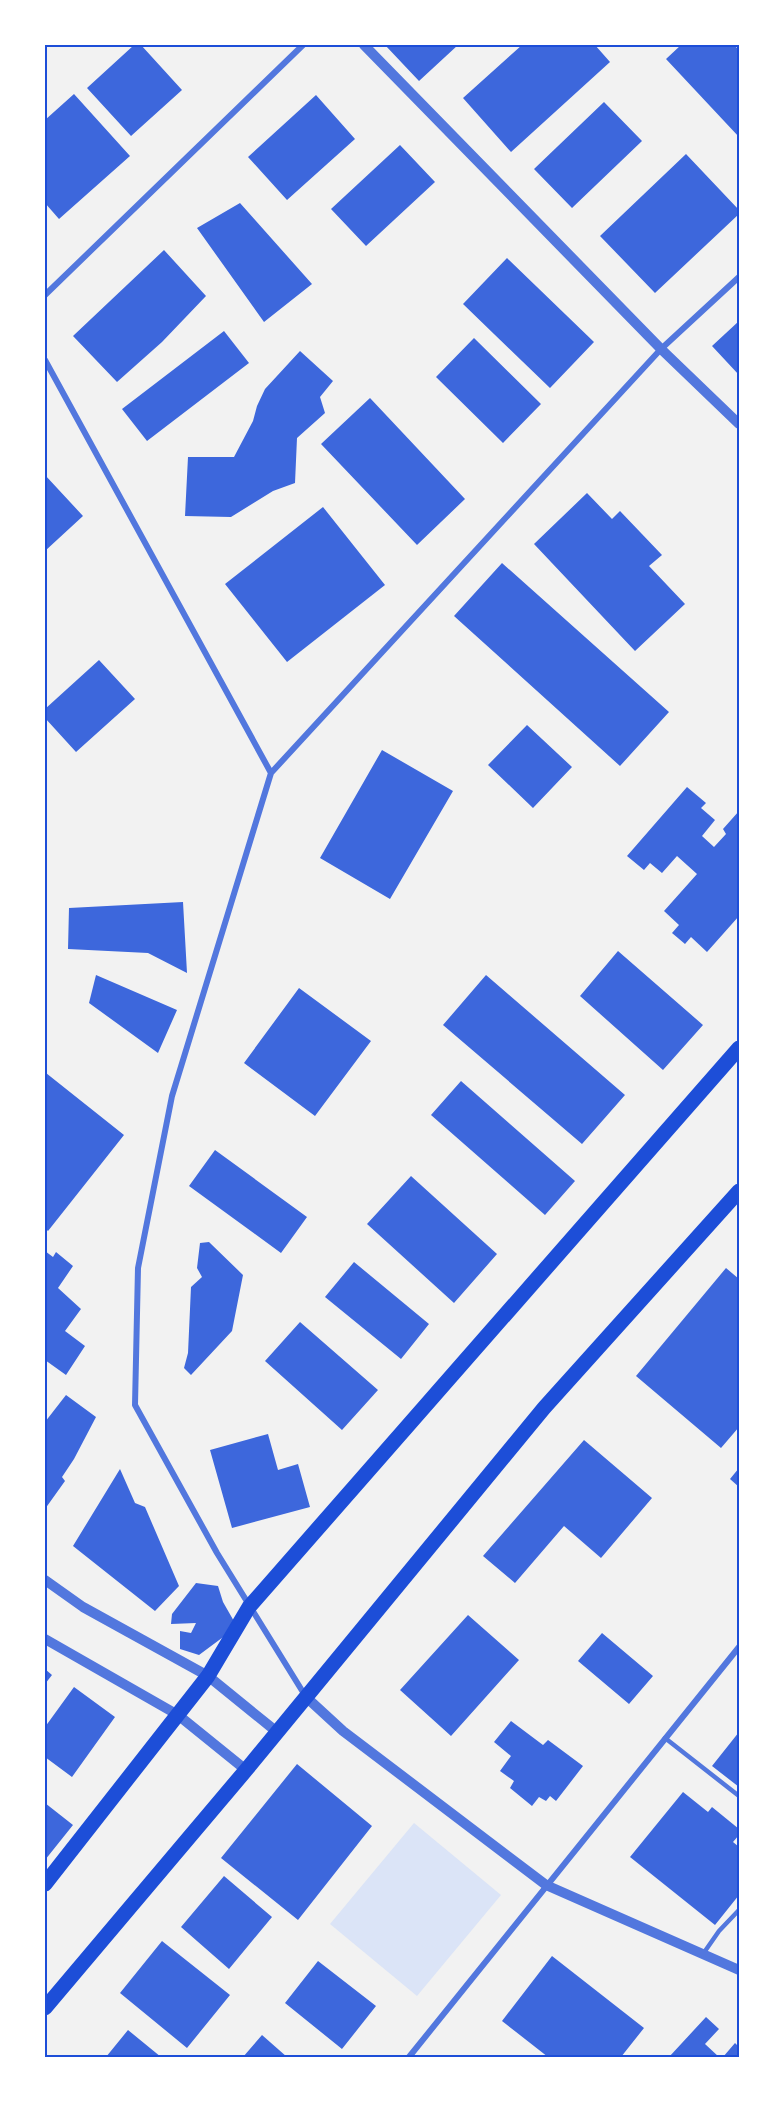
<svg xmlns="http://www.w3.org/2000/svg" width="784" height="2102" font-family="Signika,sans-serif">
<style>
.green{fill:#dbe4f7}
.building{fill:#3d67dc}
.lines{fill:none;stroke-linecap:round;stroke-linejoin:round}
.service{stroke:#5277de;stroke-width:4.5}
.minor{stroke:#5277de;stroke-width:6}
.tertiary{stroke:#5277de;stroke-width:10}
.primary{stroke:#1d4ed8;stroke-width:15}
.neatline{fill:none;stroke:#1d4ed8;stroke-width:2}
</style>
<rect width="100%" height="100%" fill="#f2f2f2"/>
<path class="green" d="M414,1823L501,1895L417,1996L330,1924Z"/>
<path class="building" d="M134,45H141L182,90L131,136L87,88Z
M385,45H458L419,81Z
M522,45H595L610,62L511,152L463,98Z
M681,45H734L739,50V137L666,59Z
M74,94L130,156L59,219L45,203V120Z
M316,95L355,139L287,200L248,157Z
M604,102L642,141L572,208L534,169Z
M400,145L435,182L366,246L331,209Z
M686,154L739,210V214L655,293L600,236Z
M240,203L312,284L264,322L197,228Z
M164,250L206,296L162,342L117,382L73,336Z
M507,258L594,342L550,388L463,304Z
M739,321V375L712,346Z
M224,331L249,363L147,441L122,409Z
M474,338L541,404L503,443L436,377Z
M300,351L333,381L320,397L325,413L297,438L295,483L273,491L231,517L185,516L188,457H234L253,421L257,406L265,389Z
M370,398L465,499L417,545L321,444Z
M45,475L83,516L45,551Z
M587,493L612,519L620,511L662,555L649,566L685,604L635,651L534,544Z
M323,507L385,585L287,662L225,584Z
M502,563L669,712L620,766L454,616Z
M99,660L135,699L76,752L45,718V709Z
M527,725L572,767L533,808L488,765Z
M382,750L453,791L390,899L320,858Z
M687,787L706,803L701,808L715,820L702,836L714,847L726,834L723,829L739,811V916L707,952L691,937L685,944L672,933L679,925L664,911L697,874L677,856L662,873L650,863L644,870L627,856Z
M183,902L187,973L148,953L68,949L69,908Z
M618,951L703,1025L663,1070L580,996Z
M96,975L177,1010L158,1053L89,1003Z
M486,975L625,1095L582,1144L443,1025Z
M299,988L371,1041L315,1116L244,1063Z
M46,1073L124,1135L48,1231L45,1228Z
M461,1081L575,1181L545,1215L431,1115Z
M215,1150L307,1217L281,1253L189,1186Z
M411,1176L497,1254L454,1303L367,1224Z
M209,1242L243,1275L232,1331L191,1375L184,1368L188,1353L191,1287L202,1277L197,1268L200,1243Z
M45,1251L53,1257L56,1252L73,1266L58,1288L81,1309L65,1331L85,1346L66,1375L45,1360Z
M354,1262L429,1324L401,1359L325,1297Z
M726,1268L739,1279V1427L721,1448L636,1376Z
M300,1322L378,1390L342,1430L265,1361Z
M66,1395L96,1417L74,1459L62,1477L65,1481L45,1509V1422Z
M268,1434L278,1470L298,1464L310,1507L232,1528L210,1450Z
M584,1440L652,1498L601,1558L564,1526L515,1583L483,1556Z
M739,1468V1487L730,1479Z
M120,1469L135,1503L145,1507L179,1586L155,1611L73,1546Z
M196,1583L218,1586L223,1602L235,1623L234,1629L199,1655L180,1649V1631L191,1633L196,1623L171,1624L172,1614Z
M468,1615L519,1660L451,1736L400,1690Z
M602,1633L653,1676L629,1704L578,1661Z
M45,1669L52,1675L45,1684Z
M74,1687L115,1717L72,1777L45,1757V1727Z
M511,1721L543,1745L548,1740L583,1766L556,1801L550,1796L546,1801L539,1797L532,1806L510,1788L514,1781L500,1771L511,1756L494,1742Z
M739,1732V1787L712,1766Z
M297,1764L372,1826L298,1920L221,1858Z
M683,1792L708,1812L712,1807L739,1829V1835L733,1842L739,1847V1895L715,1925L630,1857Z
M45,1803L73,1825L45,1860Z
M224,1876L272,1917L229,1969L181,1927Z
M162,1941L230,1995L187,2048L120,1993Z
M552,1956L644,2028L621,2057H548L502,2021Z
M318,1961L376,2006L342,2049L285,2003Z
M706,2017L719,2029L705,2044L719,2057H669Z
M128,2030L161,2057H106Z
M262,2035L287,2057H243Z
M735,2043L739,2047V2057H723Z"/>
<g class="lines">
<path class="service" d="M665,1738L739,1796
M703,1954L719,1931L739,1910"/>
<path class="minor" d="M45,295L303,45
M45,360L271,773
M306,1697L217,1553L135,1405L138,1268L172,1096L271,773L661,349L739,277
M409,2057L739,1647"/>
<path class="tertiary" d="M364,45L661,349L739,424
M45,1580L83,1607L208,1676L277,1732
M45,1639L178,1715L246,1770
M306,1697L343,1731L546,1885L739,1970"/>
<path class="primary" d="M45,1884L208,1676L249,1607L739,1048
M45,2008L246,1770L544,1408L739,1191"/>
</g>
<rect width="784" height="2102" fill="none" stroke="#ffffff" stroke-width="93"/>
<rect x="46" y="46" width="692" height="2010" class="neatline"/>
</svg>
